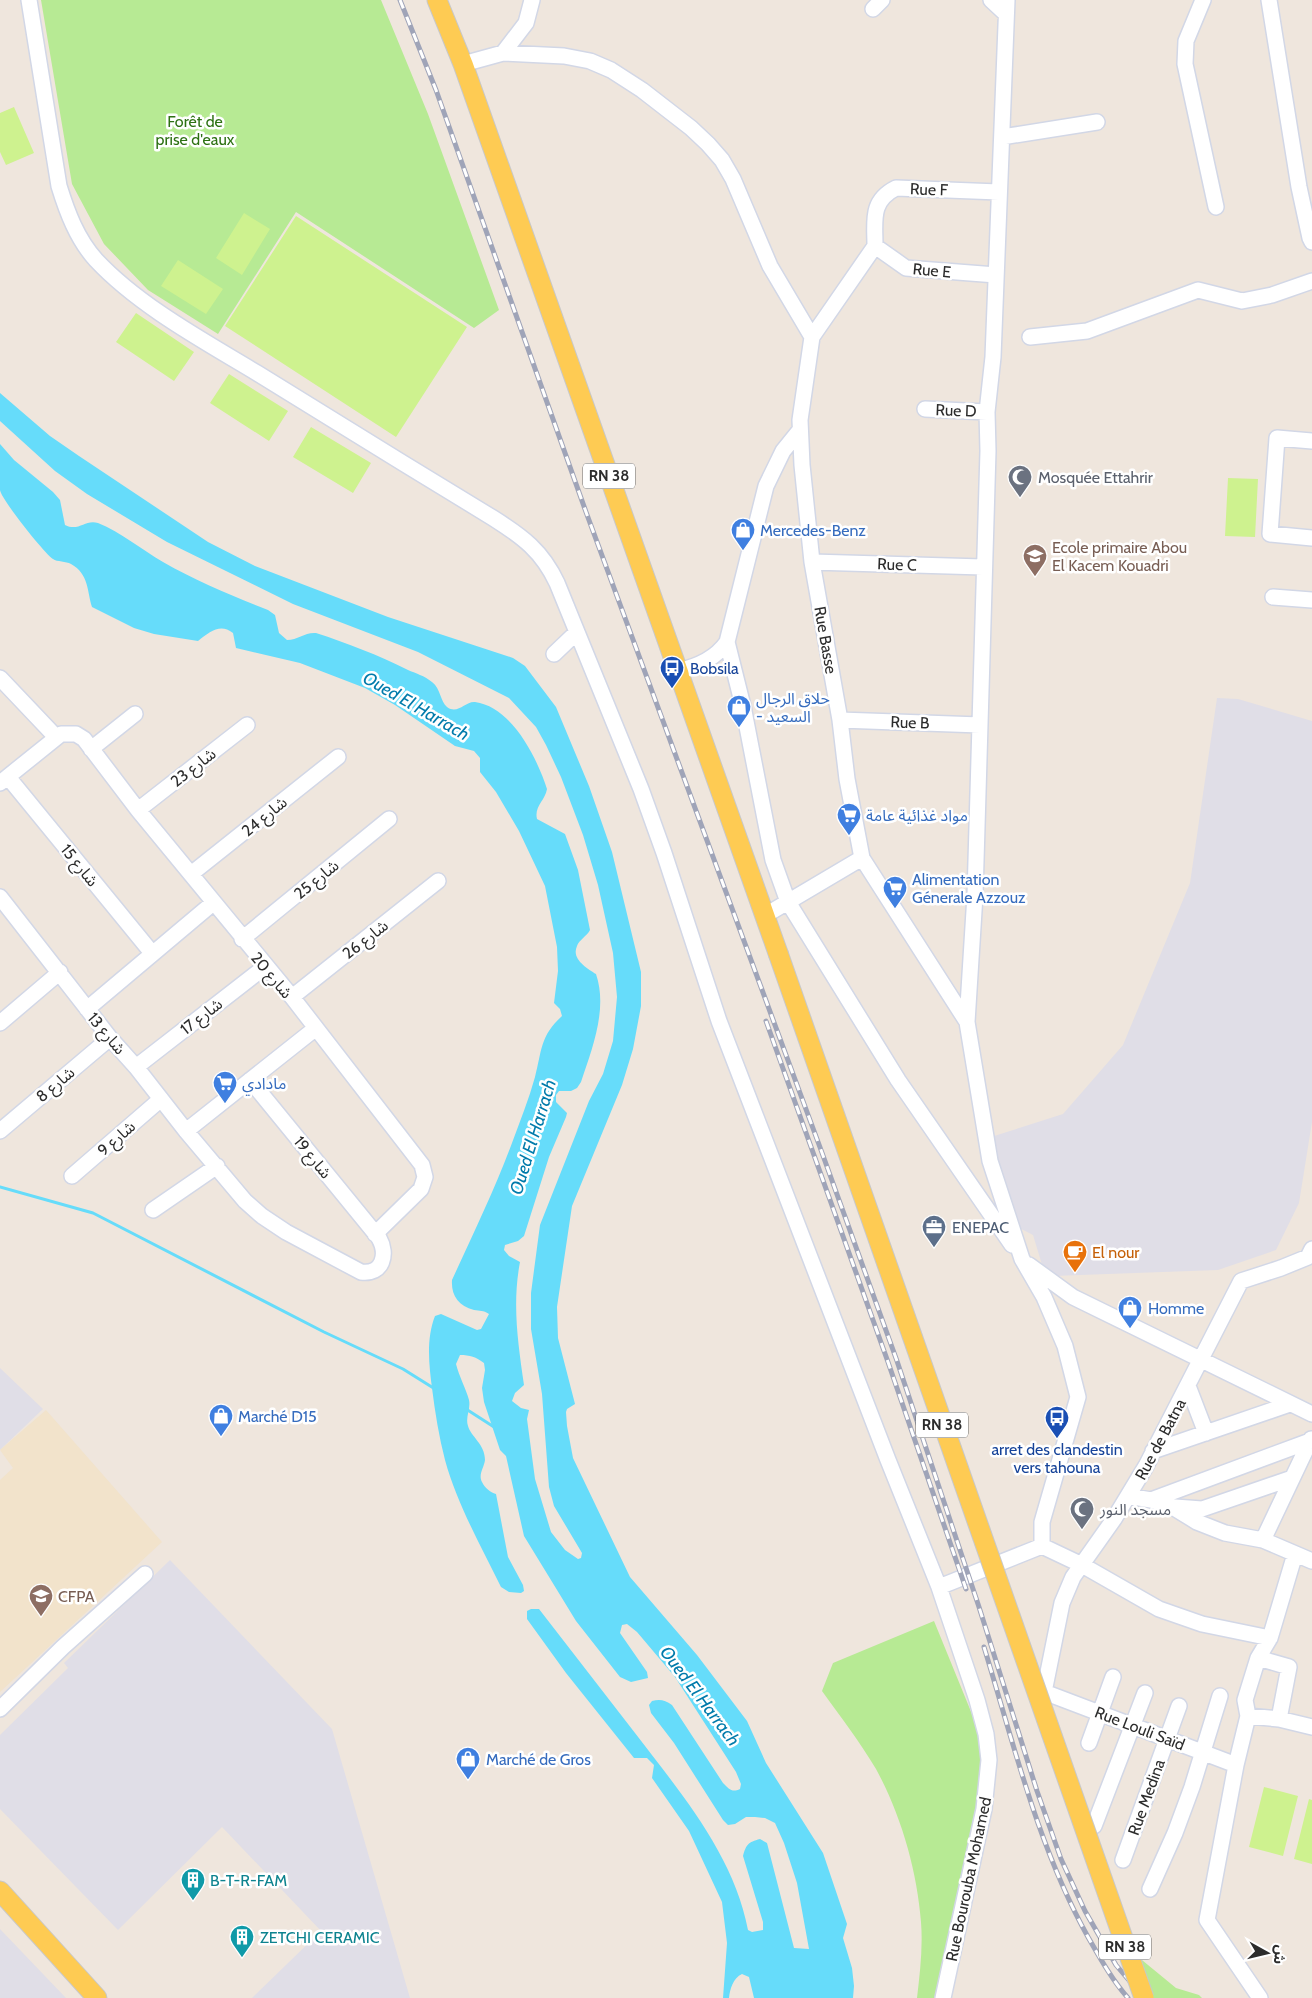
<svg xmlns="http://www.w3.org/2000/svg" width="1312" height="1998" font-family="Cabin,'Noto Sans Arabic',sans-serif">
<style>
.industrial{fill:#e0dee7}
.education{fill:#f2e3cb}
.green{fill:#b7ea94}
.pitch{fill:#cef28f}
.water{fill:#66dcfa}
.lines{fill:none;stroke-linecap:round;stroke-linejoin:round}
.stream{stroke:#66dcfa;stroke-width:3}
.minor-casing{stroke:#d2d7e6;stroke-width:18}
.major-casing{stroke:#c8c8c8;stroke-width:21}
.minor{stroke:#fff;stroke-width:15}
.major{stroke:#fecb53;stroke-width:19}
.rail-casing{stroke:#9fa4b8;stroke-width:5}
.rail{stroke:#fff;stroke-width:3;stroke-dasharray:9;stroke-linecap:butt}
.major-bridge-casing{stroke:#c8c8c8;stroke-width:21;stroke-linecap:butt}
.major-bridge{stroke:#fecb53;stroke-width:19}
.labels{text-anchor:middle;stroke-width:5;stroke-linejoin:round;paint-order:stroke}
.shield{fill:#fff;stroke:#6b6b6b;stroke-width:1}
.shield-label{font-size:15px;font-weight:bold;fill:#2c2c2c}
.park-label{font-size:16px;fill:#2d7113;stroke:#fff}
.street-label{font-size:16px;fill:#2c2c2c;stroke:#fff}
.worship-label{font-size:16px;fill:#5b616d;stroke:#fff;text-anchor:start}
.shop-label{font-size:16px;fill:#366cbe;stroke:#fff;text-anchor:start}
.education-label{font-size:16px;fill:#785e54;stroke:#fff;text-anchor:start}
.transit-label{font-size:16px;fill:#164399;stroke:#fff;text-anchor:start}
.service-label{font-size:16px;fill:#4e5e75;stroke:#fff;text-anchor:start}
.food-label{font-size:16px;fill:#c56008;stroke:#fff;text-anchor:start}
.culture-label{font-size:16px;fill:#0d838f;stroke:#fff;text-anchor:start}
.water-label{font-size:18px;font-style:italic;fill:#017bab;stroke:#fff}
</style>
<rect width="100%" height="100%" fill="#efe6dd"/>
<path class="industrial" d="M1217,698L1238,699L1312,721V1122L1299,1203L1276,1250L1218,1270L1053,1276L1043,1268L1033,1235L1010,1223L991,1137L1063,1114L1123,1045L1190,883Z
M0,1368L43,1409L0,1450Z
M170,1560L332,1729L410,1998H252L321,1931L222,1827L118,1930L0,1809V1735L68,1668L64,1663Z
M0,1929L66,1998H0Z"/>
<path class="education" d="M46,1410L162,1542L0,1692V1480L13,1468L0,1450Z"/>
<path class="green" d="M41,0H381L428,114L499,310L474,328L296,212L218,334L148,290L104,244L72,184Z
M934,1621L974,1719L980,1739V1785L973,1827L940,1998H917C920,1973 923,1947 921,1922C917,1870 901,1815 876,1769C860,1742 840,1716 822,1691L833,1663Z
M1131,1951L1176,1988L1199,1995L1202,1998H1151Z"/>
<path class="pitch" d="M14,107L34,153L6,165L0,152V113Z
M244,213L270,229L242,275L216,258Z
M296,216L467,327L396,437L225,326Z
M178,260L223,289L206,314L161,286Z
M136,313L194,352L174,381L116,342Z
M229,374L288,411L269,441L210,403Z
M311,427L371,463L353,493L293,457Z
M1228,478L1258,479L1255,537L1225,536Z
M1264,1787L1298,1796L1283,1856L1249,1847Z
M1309,1799L1312,1800V1864L1294,1859Z"/>
<path class="water" d="M0,393L50,436L79,456L208,542L255,566L388,617L513,658L525,666L556,707L589,786L612,852L641,972V1006L633,1049L622,1085L572,1206L557,1307L558,1338L575,1404L567,1409L566,1412L567,1426L573,1458L630,1577L697,1655L747,1721L766,1763L823,1853L847,1924L843,1938L852,1968L854,1986L853,1998H754L749,1977L742,1974C733,1978 730,1989 729,1998H723L727,1943L722,1902L689,1831L652,1778L654,1765L647,1758H634L566,1673L527,1619V1611L531,1609H539C571,1650 603,1692 635,1733C680,1792 734,1855 748,1930L752,1932L763,1930V1922L743,1856C746,1845 748,1842 760,1839L767,1843L794,1948L809,1949L797,1883L784,1843L775,1823L765,1818L755,1817H746L735,1824L728,1825L723,1820L674,1743L651,1713L649,1705L652,1701C660,1699 665,1700 672,1705L723,1783C729,1789 732,1793 740,1789L741,1784L736,1772L675,1677L637,1632L627,1624L622,1625L620,1633L647,1672L648,1678L631,1682L620,1677L576,1621L524,1536L506,1456L500,1450L484,1402L482,1388L485,1370L484,1363C476,1357 470,1355 460,1355L456,1364C459,1376 466,1389 469,1400C471,1409 465,1417 468,1426C471,1437 485,1444 485,1460C484,1468 478,1474 482,1482C485,1488 490,1492 496,1494L508,1557L523,1585L524,1591L521,1593L509,1592L501,1587C481,1546 457,1504 445,1460C439,1437 435,1412 432,1388C429,1365 426,1339 435,1316L441,1314L477,1330L481,1329L489,1314C483,1310 480,1311 474,1310C458,1306 451,1295 452,1280C473,1234 495,1189 512,1143C520,1121 529,1099 535,1077C542,1050 540,1036 562,1016L560,1009L554,1003L558,971L557,947L545,886L519,831L496,792L480,772V758L474,751L455,746L395,705L365,688L300,663L236,648L233,633C220,623 210,632 198,641L154,634L134,628L92,607C87,591 89,574 71,564C66,561 57,562 53,559C44,553 1,499 0,490C0,475 0,458 0,444L14,460L53,492L60,500L65,525C79,532 85,519 98,523C121,532 142,550 163,562C196,581 233,596 268,610L275,615L279,633L287,640C298,640 305,632 316,633C347,643 378,655 408,670C415,673 425,676 432,682C441,689 440,701 447,707C458,715 465,701 475,702C512,707 537,758 547,789C545,801 534,806 537,819L565,834L578,870L590,930C587,936 579,940 577,946C571,959 587,968 596,974C608,1009 592,1049 581,1082L577,1088L571,1091H559L556,1095V1102L567,1113L566,1117L549,1157L524,1236L518,1241L505,1245L504,1250L509,1256L520,1262C512,1304 518,1343 524,1385L515,1393L512,1401L521,1408L529,1410L527,1419L535,1479L551,1532L565,1550L578,1559L581,1558L582,1553L554,1506L549,1487L542,1394L531,1329V1293L540,1225L589,1101L603,1074L613,1041L617,997L613,953L598,885L583,835L561,777L546,745L536,727L509,698L418,652L293,604L167,542L87,494L55,471L0,421Z"/>
<g class="lines">
<path class="stream" d="M0,1187L93,1213L324,1332L403,1369L435,1389
M466,1409L494,1427"/>
<defs>
<path id="minor" d="M29,0L59,186C67,212 77,239 96,260C139,306 204,341 257,373C336,422 414,470 493,518C523,537 542,551 557,583L641,789L664,853L719,1021L888,1460L939,1587L977,1700L986,1734L989,1760L984,1809L943,1998
M991,0L1006,14
M1007,0L993,357L987,412L988,451L975,895L967,1022L990,1161L1022,1259L1044,1297L1065,1346L1078,1397L1042,1522V1546L1082,1565L1159,1609L1202,1624L1270,1638
M1203,0L1186,41L1185,64L1216,207
M1269,0L1299,187L1310,238L1312,242
M873,9L882,0
M503,53L526,23L532,0
M463,64L503,53L564,56L590,61L611,70L642,90L691,128L708,144L722,160L733,179L770,266L812,337
M1002,137L1097,122
M875,246L812,337L800,420L802,465L812,562L840,720L847,779L862,858L967,1022
M875,246C875,221 870,201 896,188L999,192
M875,246L906,268L996,275
M1030,337L1087,331L1198,290L1242,301L1272,295L1312,281
M925,409L987,412
M1312,441L1277,438L1270,534L1312,538
M812,562L983,567
M1273,597L1312,600
M727,642L743,706L773,860L788,902L898,1080L1012,1245
M554,654L577,632
M677,671C696,667 716,658 727,642L766,486L783,451L800,430
M0,678L56,737
M840,720L980,725
M91,749L135,714
M8,777L152,953
M0,783L61,734H76L84,739L138,810L292,997L422,1165L425,1177L421,1189L375,1234
M138,810L247,725
M191,874L338,757
M0,897L110,1038L136,1067L186,1131L245,1201L262,1216L286,1232L361,1272C383,1275 388,1254 379,1238L250,1080
M764,916L862,858
M242,939L389,819
M292,997L438,881
M87,1009L213,903
M0,1023L60,972
M136,1067L266,966
M0,1131L110,1038
M186,1131L316,1028
M72,1176L161,1099
M153,1210L217,1166
M1029,1265L1073,1297L1312,1414
M1188,1386L1206,1433
M1153,1451L1290,1404
M1128,1496L1151,1500L1171,1506L1197,1522L1225,1533L1263,1540L1312,1561
M1151,1500L1310,1441
M1175,1507L1202,1509L1292,1478
M1263,1540L1311,1439
M939,1587L1042,1546
M1258,1658L1289,1667L1279,1719
M0,1709L63,1647L145,1574
M1248,1716L1245,1700L1258,1658L1270,1638L1295,1554
M1089,1743L1113,1677
M1236,1765L1044,1692L1062,1603L1073,1577L1114,1519L1146,1466L1241,1281L1281,1268L1308,1257L1312,1249
M1094,1826L1145,1693
M1123,1860L1179,1706
M1150,1889L1175,1833L1192,1787L1220,1696
M1260,1998L1207,1920L1236,1765L1248,1716L1279,1719L1312,1727"/>
<path id="major" d="M437,0L463,64L778,953
M0,1891L97,1998"/>
</defs>
<use href="#minor" class="minor-casing"/>
<use href="#major" class="major-casing"/>
<use href="#minor" class="minor"/>
<use href="#major" class="major"/>
<defs>
<path id="rail" d="M400,0L436,90L586,512L821,1150L897,1361L979,1607L1037,1791L1061,1859L1085,1911L1116,1965L1144,1998
M766,1021L888,1362L966,1589
M984,1647C1014,1745 1038,1847 1088,1937C1100,1958 1112,1980 1128,1998"/>
</defs>
<use href="#rail" class="rail-casing"/>
<use href="#rail" class="rail"/>
<defs>
<path id="major-bridge" d="M778,953L1144,1998"/>
</defs>
<use href="#major-bridge" class="major-bridge-casing"/>
<use href="#major-bridge" class="major-bridge"/>
</g>
<defs>
<symbol id="mosque-pin" viewBox="-11 -11 22 30"><path d="M0 17L-7.5 6A9.5 9.5 0 1 1 7.5 6Z" fill="#6b7280" stroke="#fff"/><path d="M3.5-4.9A6 6 0 1 0 3.5 4.9A5 5 0 1 1 3.5-4.9Z" fill="#fff"/></symbol>
<symbol id="shop-pin" viewBox="-11 -11 22 30"><path d="M0 17L-7.5 6A9.5 9.5 0 1 1 7.5 6Z" fill="#3f7fe0" stroke="#fff"/><path d="M-5-2.5h2.3a2.7 3.5 0 0 1 5.4 0H5L5.5 6h-11ZM-1.5-2.5h3a1.5 2.3 0 0 0-3 0Z" fill="#fff"/></symbol>
<symbol id="school-pin" viewBox="-11 -11 22 30"><path d="M0 17L-7.5 6A9.5 9.5 0 1 1 7.5 6Z" fill="#8d6e63" stroke="#fff"/><path d="M0-5L7-2L0 1L-7-2ZM-4 1L0 2.5L4 1V4Q0 6-4 4Z" fill="#fff"/></symbol>
<symbol id="bus-pin" viewBox="-11 -11 22 30"><path d="M0 17L-7.5 6A9.5 9.5 0 1 1 7.5 6Z" fill="#1a4fb4" stroke="#fff"/><path d="M-5-6H5V4H4V6H2V4H-2V6H-4V4H-5ZM-3.5-4V0h7V-4ZM-3.5 1.2v1.5H-2V1.2ZM2 1.2v1.5H3.5V1.2Z" fill="#fff"/></symbol>
<symbol id="supermarket-pin" viewBox="-11 -11 22 30"><path d="M0 17L-7.5 6A9.5 9.5 0 1 1 7.5 6Z" fill="#3f7fe0" stroke="#fff"/><path d="M-6-5.5h2.5l.6 2H6L4.5 2H-2.5L-4.4-4H-6ZM-1.5 3.2a1.3 1.3 0 1 0 .1 0ZM3 3.2a1.3 1.3 0 1 0 .1 0Z" fill="#fff"/></symbol>
<symbol id="office-pin" viewBox="-11 -11 22 30"><path d="M0 17L-7.5 6A9.5 9.5 0 1 1 7.5 6Z" fill="#5c6f8a" stroke="#fff"/><path d="M-6-3h4V-5.5h4V-3h4V5H-6ZM-1-4.5V-3h2v-1.5ZM-6 0V1H6V0Z" fill="#fff"/></symbol>
<symbol id="cafe-pin" viewBox="-11 -11 22 30"><path d="M0 17L-7.5 6A9.5 9.5 0 1 1 7.5 6Z" fill="#e8710a" stroke="#fff"/><path d="M-5.5-4.5H6V0H3Q3 3.5 0 3.5H-2.5Q-5.5 3.5-5.5 0ZM3-3.2v2h1.7v-2ZM-6 4.5H4V6H-6Z" fill="#fff"/></symbol>
<symbol id="university-pin" viewBox="-11 -11 22 30"><path d="M0 17L-7.5 6A9.5 9.5 0 1 1 7.5 6Z" fill="#8d6e63" stroke="#fff"/><path d="M0-5L7-2L0 1L-7-2ZM-4 1L0 2.5L4 1V4Q0 6-4 4Z" fill="#fff"/></symbol>
<symbol id="building-pin" viewBox="-11 -11 22 30"><path d="M0 17L-7.5 6A9.5 9.5 0 1 1 7.5 6Z" fill="#0f9aa8" stroke="#fff"/><path d="M-4-6H4V6H1V3H-1V6H-4ZM-2.5-4.3h1.7v1.8h-1.7ZM.8-4.3h1.7v1.8H.8ZM-2.5-1h1.7V.8h-1.7ZM.8-1h1.7V.8H.8Z" fill="#fff"/></symbol>
</defs>
<g fill-rule="evenodd">
<use href="#mosque-pin" x="1006" y="463" width="28" height="38"/>
<use href="#shop-pin" x="729" y="516" width="28" height="38"/>
<use href="#school-pin" x="1021" y="542" width="28" height="38"/>
<use href="#bus-pin" x="658" y="654" width="28" height="38"/>
<use href="#shop-pin" x="725" y="693" width="28" height="38"/>
<use href="#supermarket-pin" x="835" y="801" width="28" height="38"/>
<use href="#supermarket-pin" x="881" y="874" width="28" height="38"/>
<use href="#supermarket-pin" x="211" y="1069" width="28" height="38"/>
<use href="#office-pin" x="920" y="1213" width="28" height="38"/>
<use href="#cafe-pin" x="1061" y="1238" width="28" height="38"/>
<use href="#shop-pin" x="1116" y="1294" width="28" height="38"/>
<use href="#shop-pin" x="207" y="1402" width="28" height="38"/>
<use href="#bus-pin" x="1043" y="1404" width="28" height="38"/>
<use href="#mosque-pin" x="1068" y="1495" width="28" height="38"/>
<use href="#university-pin" x="27" y="1582" width="28" height="38"/>
<use href="#shop-pin" x="454" y="1745" width="28" height="38"/>
<use href="#building-pin" x="179" y="1866" width="28" height="38"/>
<use href="#building-pin" x="228" y="1923" width="28" height="38"/>
</g>
<g class="labels">
<g class="shield">
<rect x="583" y="463.5" width="52" height="25" rx="4"/>
<rect x="916" y="1412.5" width="52" height="25" rx="4"/>
<rect x="1099" y="1934.5" width="52" height="25" rx="4"/>
</g>
<g class="shield-label">
<text x="609" y="481">RN 38</text>
<text x="942" y="1430">RN 38</text>
<text x="1125" y="1952">RN 38</text>
</g>
<g class="park-label">
<text x="195" y="127">Forêt de<tspan x="195" dy="18">prise d'eaux</tspan></text>
</g>
<g class="street-label">
<text transform="translate(929 189) rotate(2)" y="6">Rue F</text>
<text transform="translate(932 270) rotate(5)" y="6">Rue E</text>
<text transform="translate(956 410) rotate(2)" y="6">Rue D</text>
<text transform="translate(897 564) rotate(2)" y="6">Rue C</text>
<text transform="translate(826 640) rotate(80)" y="6">Rue Basse</text>
<text transform="translate(910 722) rotate(2)" y="6">Rue B</text>
<text transform="translate(193 767) rotate(-38)" y="6">شارع 23</text>
<text transform="translate(264 816) rotate(-39)" y="6">شارع 24</text>
<text transform="translate(80 865) rotate(51)" y="6">شارع 15</text>
<text transform="translate(316 879) rotate(-39)" y="6">شارع 25</text>
<text transform="translate(365 939) rotate(-38)" y="6">شارع 26</text>
<text transform="translate(272 975) rotate(50)" y="6">شارع 20</text>
<text transform="translate(201 1016) rotate(-38)" y="6">شارع 17</text>
<text transform="translate(107 1033) rotate(50)" y="6">شارع 13</text>
<text transform="translate(55 1084) rotate(-40)" y="6">شارع 8</text>
<text transform="translate(116 1138) rotate(-41)" y="6">شارع 9</text>
<text transform="translate(313 1157) rotate(51)" y="6">شارع 19</text>
<text transform="translate(1160 1439) rotate(-62)" y="6">Rue de Batna</text>
<text transform="translate(1140 1728) rotate(21)" y="6">Rue Louli Saïd</text>
<text transform="translate(1146 1797) rotate(-70)" y="6">Rue Medina</text>
<text transform="translate(968 1879) rotate(-78)" y="6">Rue Bourouba Mohamed</text>
</g>
<g class="worship-label">
<text x="1038" y="483">Mosquée Ettahrir</text>
<text x="1100" y="1515">مسجد النور</text>
</g>
<g class="shop-label">
<text x="760" y="536">Mercedes-Benz</text>
<text x="756" y="704">حلاق الرجال<tspan x="756" dy="18">- السعيد</tspan></text>
<text x="866" y="821">مواد غذائية عامة</text>
<text x="912" y="885">Alimentation<tspan x="912" dy="18">Génerale Azzouz</tspan></text>
<text x="242" y="1089">مادادي</text>
<text x="1148" y="1314">Homme</text>
<text x="238" y="1422">Marché D15</text>
<text x="486" y="1765">Marché de Gros</text>
</g>
<g class="education-label">
<text x="1052" y="553">Ecole primaire Abou<tspan x="1052" dy="18">El Kacem Kouadri</tspan></text>
<text x="58" y="1602">CFPA</text>
</g>
<g class="transit-label">
<text x="690" y="674">Bobsila</text>
<text x="1057" y="1455" text-anchor="middle">arret des clandestin<tspan x="1057" dy="18">vers tahouna</tspan></text>
</g>
<g class="service-label">
<text x="952" y="1233">ENEPAC</text>
</g>
<g class="food-label">
<text x="1092" y="1258">El nour</text>
</g>
<g class="culture-label">
<text x="210" y="1886">B-T-R-FAM</text>
<text x="260" y="1943">ZETCHI CERAMIC</text>
</g>
<g class="water-label">
<text transform="translate(416 706) rotate(30)" y="6">Oued El Harrach</text>
<text transform="translate(533 1137) rotate(-73)" y="6">Oued El Harrach</text>
<text transform="translate(700 1696) rotate(53)" y="6">Oued El Harrach</text>
</g>
</g>
<g transform="translate(1267 1953) rotate(98)" stroke="#ffffff" stroke-width="4" paint-order="stroke">
<path d="M0-4L9 19L0 12L-9 19Z" fill="#2c2c2c"/>
<text y="-8" font-size="14" font-weight="bold" text-anchor="middle" fill="#2c2c2c">ش</text>
</g>
</svg>
